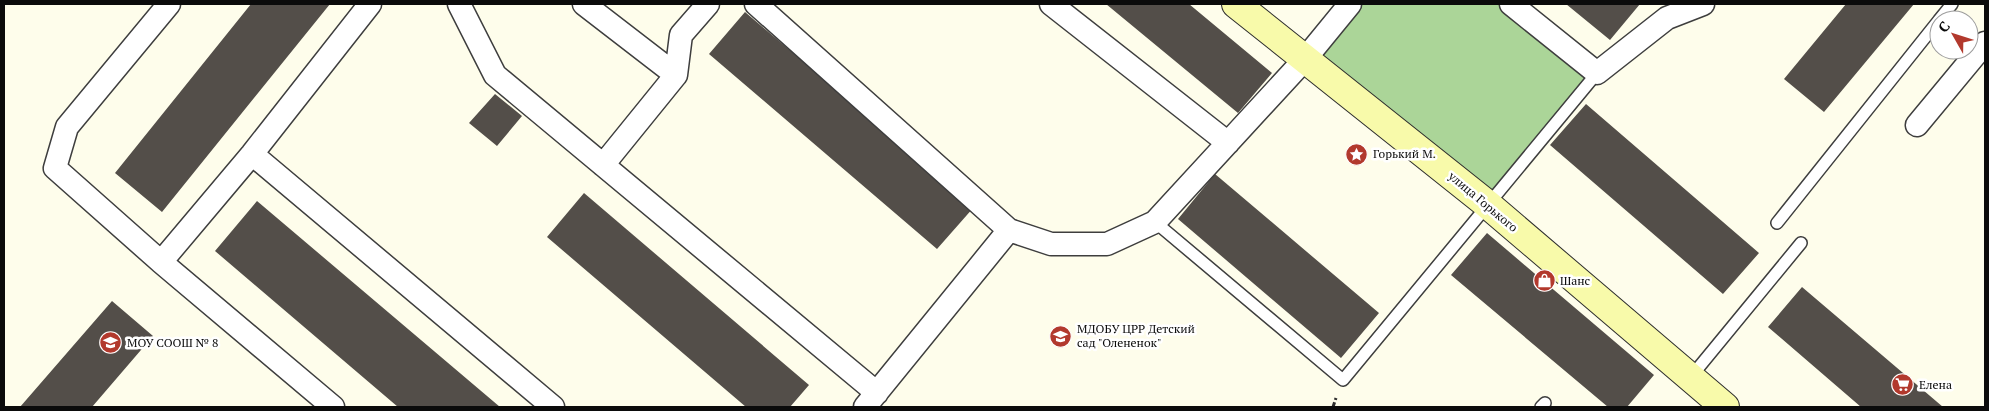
<svg xmlns="http://www.w3.org/2000/svg" width="1989" height="411" font-family="'PT Serif',serif">
<style>
.forest{fill:#abd598}
.building{fill:#534e49}
.lines{fill:none;stroke-linecap:round;stroke-linejoin:round}
.lane-casing{stroke:#3e3e3e;stroke-width:14}
.street-casing{stroke:#3e3e3e;stroke-width:25}
.secondary-casing{stroke:#2d2d2d;stroke-width:30}
.path{stroke:#2d2d2d;stroke-width:3;stroke-dasharray:5 2.5;stroke-linecap:butt}
.lane{stroke:#fff;stroke-width:11}
.street{stroke:#fff;stroke-width:22}
.secondary{stroke:#f8faaa;stroke-width:28}
.labels{text-anchor:middle;stroke-width:5;stroke-linejoin:round;paint-order:stroke}
.poi-label{font-size:12px;fill:#0b0b0b;stroke:#fff;text-anchor:start}
.street-label{font-size:12px;fill:#0b0b0b;stroke:#fff}
</style>
<rect width="100%" height="100%" fill="#fefdeb"/>
<path class="forest" d="M1350,4H1511L1597,73L1487,204L1305,59Z"/>
<path class="building" d="M251,4H330L162,212L115,173Z
M1106,4H1189L1272,73L1238,113Z
M1566,4H1640L1610,40Z
M1846,4H1914L1824,112L1784,79Z
M745,12L974,207L937,249L709,54Z
M495,94L522,116L497,146L469,123Z
M1586,104L1759,253L1723,294L1550,145Z
M1215,174L1379,313L1341,358L1178,219Z
M584,193L809,385L790,407H746L547,237Z
M257,201L500,407H398L215,251Z
M1487,233L1654,375L1627,407H1608L1451,275Z
M1802,287L1943,407H1861L1768,327Z
M112,301L153,336L92,407H20Z"/>
<g class="lines">
<defs>
<path id="lane" d="M1939,20L1952,4
M1155,222L1343,380L1597,73
M1777,223L1939,20
M1690,378L1801,243
M1541,407L1545,403"/>
<path id="street" d="M169,4L67,127L55,168L161,262L333,407
M459,4L495,75L877,393
M584,4L676,75L681,35L708,4
M756,4L1009,230
M1051,4L1228,143
M1511,4L1597,73L1667,18L1703,4
M1917,125L1985,43
M252,154L553,407
M603,165L676,75
M161,262L252,154L370,4
M865,407L1009,230L1051,244H1107L1155,222L1305,59L1350,4"/>
<path id="secondary" d="M1236,4L1487,204L1725,407"/>
</defs>
<use href="#lane" class="lane-casing"/>
<use href="#street" class="street-casing"/>
<use href="#secondary" class="secondary-casing"/>
<path class="path" d="M1333,407L1336,398"/>
<use href="#lane" class="lane"/>
<use href="#street" class="street"/>
<use href="#secondary" class="secondary"/>
</g>
<defs>
<symbol id="sight-disc" viewBox="-11 -11 22 22"><circle r="9.5" fill="#b2392d" stroke="#fff"/><path d="M0-6L1.8-2.2L6-1.7L2.9 1.2L3.7 5.4L0 3.3L-3.7 5.4L-2.9 1.2L-6-1.7L-1.8-2.2Z" fill="#fff"/></symbol>
<symbol id="shop-disc" viewBox="-11 -11 22 22"><circle r="9.5" fill="#b2392d" stroke="#fff"/><path d="M-5-2.5h2.3a2.7 3.5 0 0 1 5.4 0H5L5.5 6h-11ZM-1.5-2.5h3a1.5 2.3 0 0 0-3 0Z" fill="#fff"/></symbol>
<symbol id="school-disc" viewBox="-11 -11 22 22"><circle r="9.5" fill="#b2392d" stroke="#fff"/><path d="M0-5L7-2L0 1L-7-2ZM-4 1L0 2.5L4 1V4Q0 6-4 4Z" fill="#fff"/></symbol>
<symbol id="supermarket-disc" viewBox="-11 -11 22 22"><circle r="9.5" fill="#b2392d" stroke="#fff"/><path d="M-6-5.5h2.5l.6 2H6L4.5 2H-2.5L-4.4-4H-6ZM-1.5 3.2a1.3 1.3 0 1 0 .1 0ZM3 3.2a1.3 1.3 0 1 0 .1 0Z" fill="#fff"/></symbol>
</defs>
<g fill-rule="evenodd">
<use href="#sight-disc" x="1344" y="142" width="25" height="25"/>
<use href="#shop-disc" x="1532" y="268" width="25" height="25"/>
<use href="#school-disc" x="1048" y="324" width="25" height="25"/>
<use href="#school-disc" x="98" y="330" width="25" height="25"/>
<use href="#supermarket-disc" x="1890" y="372" width="25" height="25"/>
</g>
<g class="labels">
<g class="poi-label">
<text x="1373" y="158">Горький М.</text>
<text x="1560" y="285">Шанс</text>
<text x="1077" y="333">МДОБУ ЦРР Детский<tspan x="1077" dy="14">сад "Олененок"</tspan></text>
<text x="127" y="347">МОУ СООШ № 8</text>
<text x="1919" y="389">Елена</text>
</g>
<g class="street-label">
<text transform="translate(1483 202) rotate(40)" y="4">улица Горького</text>
</g>
</g>
<rect width="1989" height="411" fill="none" stroke="#0b0b0b" stroke-width="10"/>
<g transform="translate(1954 35) rotate(309)"><circle r="24" fill="#ffffff" stroke="#9d9d9d"/>
<path d="M0-4L9 19L0 12L-9 19Z" fill="#b2392d"/>
<text y="-8" font-size="14" font-weight="bold" text-anchor="middle" fill="#0b0b0b">С</text>
</g>
</svg>
